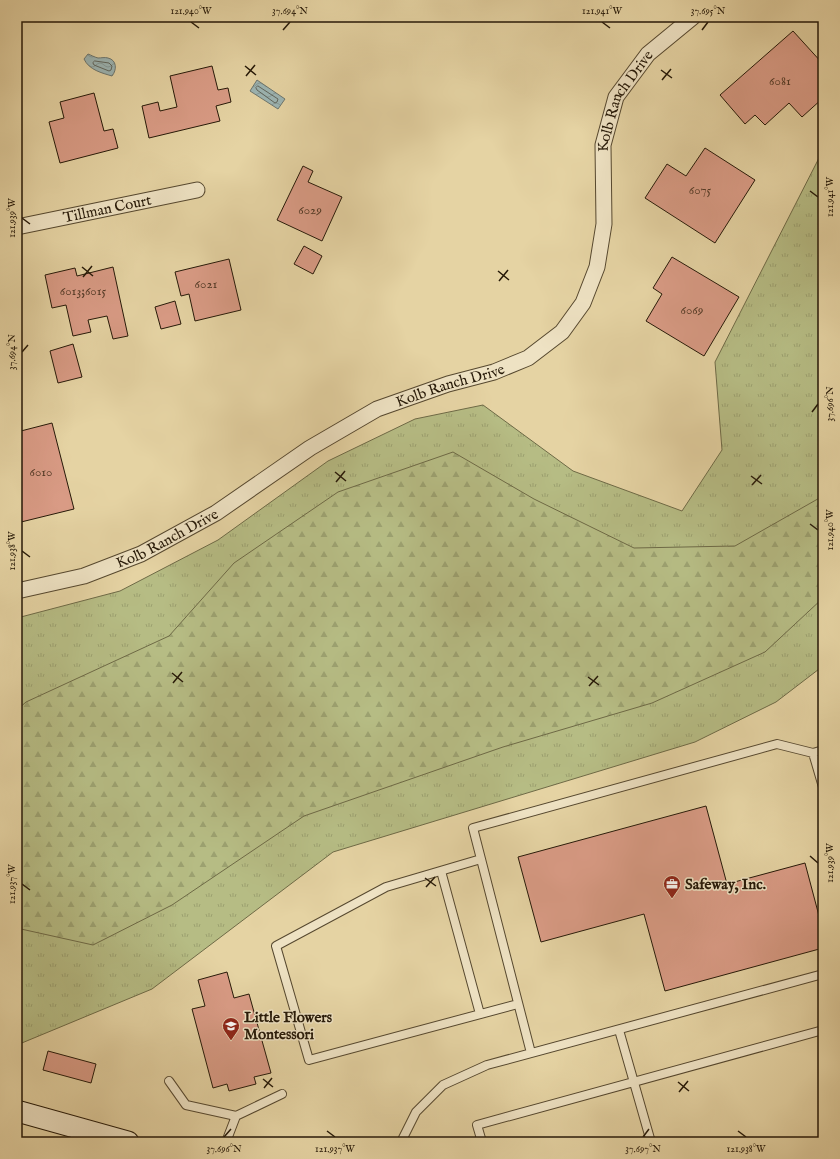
<svg xmlns="http://www.w3.org/2000/svg" width="840" height="1159" font-family="'IM FELL English',serif">
<style>
.grass{fill:url(#grass-tufts);stroke:#6e6a46}
.forest{fill:url(#forest-firs);stroke:#6e6a46}
.water{fill:url(#water-waves);stroke:#6d766e}
.lines{fill:none;stroke-linecap:round;stroke-linejoin:round}
.shore{stroke:#61665d;stroke-width:1}
.building{fill:#d99b85;stroke:#261908}
.lane-casing{stroke:#56482f;stroke-width:10}
.street-casing{stroke:#56482f;stroke-width:17}
.secondary-casing{stroke:#261908;stroke-width:23}
.lane{stroke:#eee2c3;stroke-width:8}
.street{stroke:#eee2c3;stroke-width:15}
.secondary{stroke:#eee2c3;stroke-width:21}
.ticks{fill:none;stroke:#261908;stroke-width:1.5}
.labels{text-anchor:middle;stroke-width:3;stroke-linejoin:round;paint-order:stroke}
.number-label{font-size:13px;fill:#533a27}
.street-label{font-size:15px;fill:#261908;stroke:#eee2c3}
.poi-label{font-size:15px;font-weight:bold;fill:#261908;stroke:#eee2c3;text-anchor:start}
.neatline{fill:none;stroke:#261908;stroke-width:1.5}
.ticks-label{font-size:10px;text-anchor:middle;fill:#261908}
</style>
<defs>
<pattern id="grass-tufts" width="24" height="20" patternUnits="userSpaceOnUse"><rect width="24" height="20" fill="#b6bc84"/><path d="M3 7l-1-3M5 7V3M7 7l1-3M15 17l-1-3M17 17v-4M19 17l1-3" fill="none" stroke="#9ca170"/></pattern>
<pattern id="forest-firs" width="22" height="20" patternUnits="userSpaceOnUse"><rect width="22" height="20" fill="#b6bc84"/><path d="M5 1l3.5 6h-7zM16 11l3.5 6h-7z" fill="#9ca170"/></pattern>
<pattern id="water-waves" width="16" height="10" patternUnits="userSpaceOnUse"><rect width="16" height="10" fill="#9cb4b2"/><path d="M0 5q4-4 8 0t8 0" fill="none" stroke="#869a98"/></pattern>
</defs>
<rect width="100%" height="100%" fill="#e5d3a3"/>
<filter id="stains"><feTurbulence type="fractalNoise" baseFrequency=".005" numOctaves="4"/><feColorMatrix values="0 0 0 0 .2 0 0 0 0 .09 0 0 0 0 .02 0 0 0 .5 -.17"/></filter>
<radialGradient id="worn" r=".72"><stop offset=".6" stop-color="#630" stop-opacity="0"/><stop offset="1" stop-color="#630" stop-opacity=".3"/></radialGradient>
<path class="grass" d="M823,154V666L776,702L695,742L333,852L152,989L17,1045V618L120,591L218,540L328,461L415,419L483,405L573,471L682,511L722,450L715,362L819,158Z"/>
<path class="forest" d="M453,452L534,499L634,548L735,546L823,496V598L765,652L652,703L503,747L304,816L172,905L93,945L21,929L17,933V710L26,702L169,636L234,563L338,492Z"/>
<path class="water" d="M88,54C91,55 94,57 98,58C101,58 105,57 108,58C117,60 117,70 112,76C102,73 89,70 84,59Z
M257,80L285,99L278,109L250,91Z"/>
<g class="lines">
<path class="shore" d="M95,61L109,63L112,66L111,70L109,71L94,65L93,63Z
M258,86L278,99L277,102L275,103L257,90L256,88Z"/>
</g>
<path class="building" d="M793,31L823,64V98L802,117L789,103L765,125L755,115L745,124L720,95Z
M212,66L218,90L228,88L231,102L216,106L220,121L149,138L142,106L158,102L160,111L177,107L170,76Z
M94,93L104,131L113,129L118,148L60,163L49,122L64,118L60,102Z
M705,148L755,180L715,243L645,198L667,164L686,176Z
M303,166L313,171L308,182L342,197L322,241L277,220Z
M304,246L322,256L313,274L294,264Z
M672,257L739,297L704,356L646,321L662,294L653,288Z
M229,259L241,310L195,321L189,294L181,296L175,272Z
M113,267L128,336L113,339L107,316L88,320L91,332L73,336L66,305L52,308L45,275L75,268L77,276Z
M175,301L181,324L161,329L155,307Z
M73,344L82,377L58,383L50,351Z
M52,423L74,509L17,523V432Z
M706,806L727,884L805,863L823,931V948L665,991L644,914L541,942L518,857Z
M227,972L234,998L249,994L271,1073L254,1077L256,1084L229,1091L227,1084L213,1088L192,1009L205,1006L198,980Z
M48,1051L96,1064L91,1083L43,1070Z"/>
<g class="lines">
<defs>
<path id="lane" d="M813,753L823,750
M481,859L386,887L276,946L309,1060L518,1004
M441,871L480,1014
M619,1030L651,1142
M531,1053L473,828L777,744L813,753L823,787
M169,1081L186,1105L236,1116
M226,1142L236,1116L282,1094
M401,1142L416,1112L443,1085L487,1065L823,974
M482,1142L477,1125L823,1030
M819,1142L823,1138"/>
<g id="street">
<path id="s1" d="M17,227L197,190"/>
<path id="s2" d="M17,591L84,576L141,554L216,513L310,448L377,409L448,384L494,372L528,358L562,332L583,303L597,267L604,224L603,145L616,97L648,54L693,17"/>
</g>
<path id="secondary" d="M17,1111L128,1142"/>
</defs>
<use href="#lane" class="lane-casing"/>
<use href="#street" class="street-casing"/>
<use href="#secondary" class="secondary-casing"/>
<use href="#lane" class="lane"/>
<use href="#street" class="street"/>
<use href="#secondary" class="secondary"/>
</g>
<path class="ticks" d="M191,22L199,28M602,22L610,28M283,30L290,22M702,30L708,22M245,66L256,75M661,70L672,78M246,76L255,65M662,80L671,69M810,191L818,197M22,218L30,224M82,267L93,276M498,271L509,280M83,277L92,266M499,281L508,270M22,352L28,345M812,412L818,404M335,472L346,481M751,476L762,484M336,482L345,471M752,485L761,475M810,524L818,530M22,551L30,557M172,673L183,682M588,677L599,685M173,683L182,672M589,686L598,676M810,856L818,863M425,878L436,886M22,884L30,890M426,887L435,877M263,1079L273,1087M678,1082L689,1091M264,1088L272,1078M679,1092L688,1081M327,1131L335,1137M738,1131L746,1137M224,1137L231,1129M643,1137L649,1129"/>
<defs>
<symbol id="office-pin" viewBox="-11 -11 22 30"><path d="M0 17L-7.5 6A9.5 9.5 0 1 1 7.5 6Z" fill="#8f2418" stroke="#eee2c3"/><path d="M-6-3h4V-5.5h4V-3h4V5H-6ZM-1-4.5V-3h2v-1.5ZM-6 0V1H6V0Z" fill="#fff"/></symbol>
<symbol id="school-pin" viewBox="-11 -11 22 30"><path d="M0 17L-7.5 6A9.5 9.5 0 1 1 7.5 6Z" fill="#8f2418" stroke="#eee2c3"/><path d="M0-5L7-2L0 1L-7-2ZM-4 1L0 2.5L4 1V4Q0 6-4 4Z" fill="#fff"/></symbol>
</defs>
<g fill-rule="evenodd">
<use href="#office-pin" x="662" y="874" width="20" height="27"/>
<use href="#school-pin" x="221" y="1016" width="20" height="27"/>
</g>
<g class="labels">
<g class="number-label">
<text x="780" y="85">6081</text>
<text x="700" y="194">6075</text>
<text x="310" y="214">6029</text>
<text x="206" y="288">6021</text>
<text x="83" y="295">6013;6015</text>
<text x="692" y="314">6069</text>
<text x="41" y="476">6010</text>
</g>
<g class="street-label">
<text dy="5" stroke="none"><textPath href="#s2" startOffset="856">Kolb Ranch Drive</textPath></text>
<text dy="5" stroke="none"><textPath href="#s1" startOffset="92">Tillman Court</textPath></text>
<text dy="5" stroke="none"><textPath href="#s2" startOffset="484">Kolb Ranch Drive</textPath></text>
<text dy="5" stroke="none"><textPath href="#s2" startOffset="160">Kolb Ranch Drive</textPath></text>
</g>
<g class="poi-label">
<text x="685" y="889">Safeway, Inc.</text>
<text x="244" y="1022">Little Flowers<tspan x="244" dy="17">Montessori</tspan></text>
</g>
</g>
<rect width="840" height="1159" fill="none" stroke="#e5d3a3" stroke-width="44"/>
<rect x="22" y="22" width="796" height="1115" class="neatline"/>
<g class="ticks-label">
<text x="191" y="14">121.940°W</text>
<text x="290" y="14">37.694°N</text>
<text x="602" y="14">121.941°W</text>
<text x="708" y="14">37.695°N</text>
<text transform="translate(829 197) rotate(-90)" y="4">121.941°W</text>
<text transform="translate(11 218) rotate(-90)" y="4">121.939°W</text>
<text transform="translate(11 352) rotate(-90)" y="4">37.694°N</text>
<text transform="translate(829 404) rotate(-90)" y="4">37.696°N</text>
<text transform="translate(829 530) rotate(-90)" y="4">121.940°W</text>
<text transform="translate(11 551) rotate(-90)" y="4">121.938°W</text>
<text transform="translate(829 863) rotate(-90)" y="4">121.939°W</text>
<text transform="translate(11 884) rotate(-90)" y="4">121.937°W</text>
<text x="224" y="1152">37.696°N</text>
<text x="335" y="1152">121.937°W</text>
<text x="643" y="1152">37.697°N</text>
<text x="746" y="1152">121.938°W</text>
</g>
<rect width="100%" height="100%" filter="url(#stains)"/>
<rect width="100%" height="100%" fill="url(#worn)"/>
</svg>
